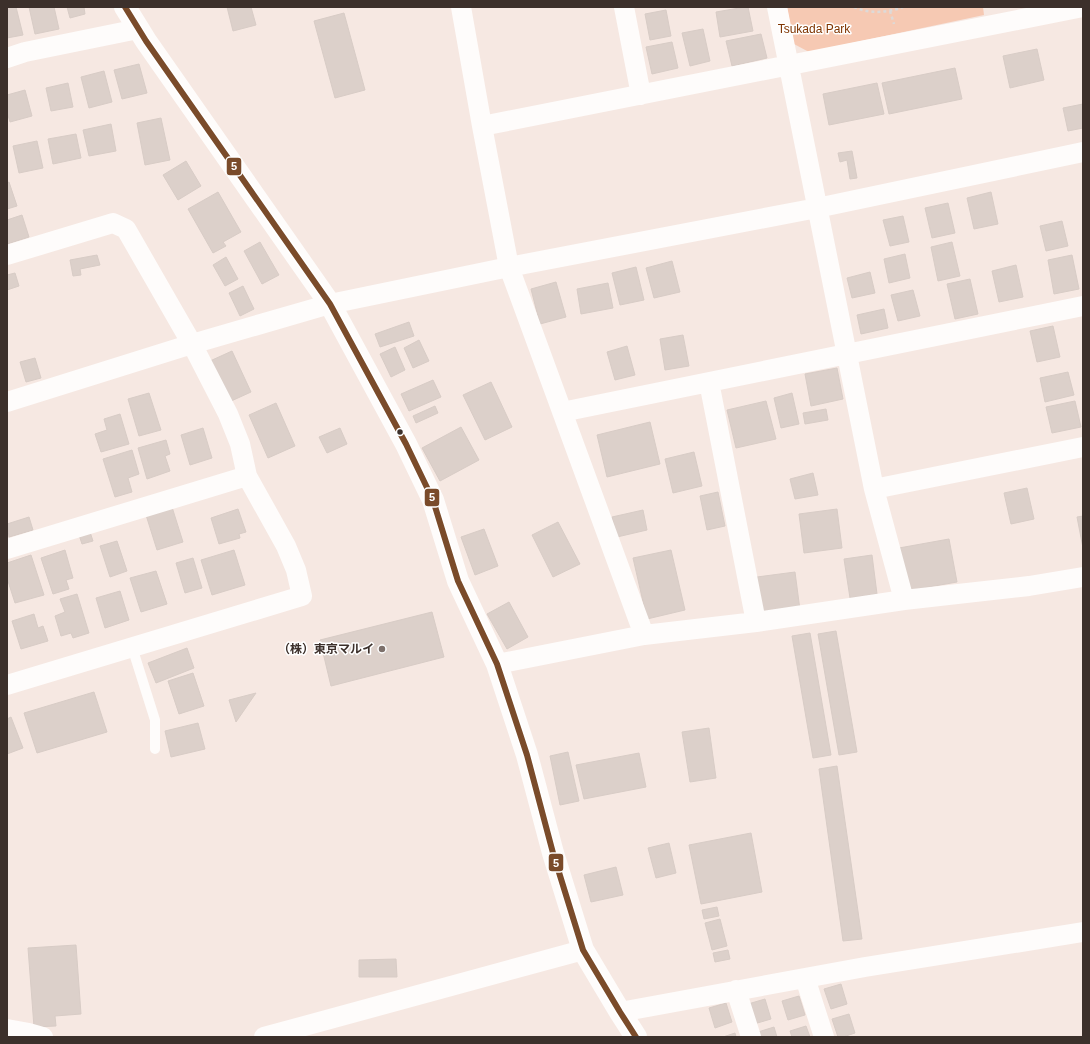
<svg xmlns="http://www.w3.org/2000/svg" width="1090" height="1044" font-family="Arial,'Noto Sans JP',sans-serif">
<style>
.green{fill:#f6c9b3}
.building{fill:#dcd0ca;stroke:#d8ccc6}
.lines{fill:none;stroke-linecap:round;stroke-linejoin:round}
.path{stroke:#dddad8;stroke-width:2.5;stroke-dasharray:3 3;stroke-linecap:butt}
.lane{stroke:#fefcfb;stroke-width:10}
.street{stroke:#fefcfb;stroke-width:20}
.secondary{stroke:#fefcfb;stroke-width:22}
.bus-1-casing{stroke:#fff;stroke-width:9}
.bus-1{stroke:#7a4b2a;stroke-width:6}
.bus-dot{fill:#3c302b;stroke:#fff;stroke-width:1.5}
.poi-dot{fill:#7d706b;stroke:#fff;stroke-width:1.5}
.labels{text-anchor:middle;stroke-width:3;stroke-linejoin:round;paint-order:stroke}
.park-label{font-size:12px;fill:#7f3401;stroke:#fff}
.poi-label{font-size:12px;font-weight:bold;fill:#3c302b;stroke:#fff;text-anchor:end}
.line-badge{stroke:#fff;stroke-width:1.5}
.badge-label{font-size:11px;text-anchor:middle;font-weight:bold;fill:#fff}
</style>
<rect width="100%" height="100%" fill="#f6e8e2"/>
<path class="green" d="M787,7H983L984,15L809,52L794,44Z"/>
<path class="building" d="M7,7H16L23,35L7,38Z
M29,7H54L59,29L35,34Z
M67,7H84L85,14L70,18Z
M227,7H251L256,25L233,31Z
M745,7H748L753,31L720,37L716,12Z
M666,10L671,36L650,40L645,14Z
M344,13L365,90L335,98L314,21Z
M703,29L710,61L690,66L682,33Z
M761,34L767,58L732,66L726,41Z
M672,42L678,68L652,74L646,47Z
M1037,49L1044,80L1010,88L1003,56Z
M139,64L147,93L122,99L114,70Z
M955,68L962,99L889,114L882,83Z
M104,71L112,102L89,108L81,77Z
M68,83L73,107L51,111L46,88Z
M877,83L884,114L829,125L823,94Z
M25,90L32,116L10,122L7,112V95Z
M1083,104V128L1068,131L1063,108Z
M161,118L170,160L145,165L137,123Z
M111,124L116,151L89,156L83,130Z
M76,134L81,158L53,164L48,139Z
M37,141L43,168L19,173L13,146Z
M852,151L857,178L850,179L847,160L840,162L838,153Z
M186,161L201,186L178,200L163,175Z
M9,182L17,206L7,209V183Z
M218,192L241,232L223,242L226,246L213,253L188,209Z
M991,192L998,224L974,229L967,198Z
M948,203L955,233L932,238L925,208Z
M22,215L29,237L7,244V220Z
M903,216L909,242L890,246L883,220Z
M1062,221L1068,246L1046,251L1040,226Z
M260,242L279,275L262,284L244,251Z
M952,242L960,276L938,281L931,247Z
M905,254L910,278L889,283L884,259Z
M97,255L100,265L80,269L81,275L73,276L70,260Z
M1072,255L1079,289L1054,294L1048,260Z
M226,257L238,279L225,286L213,265Z
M672,261L680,292L654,298L646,268Z
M1016,265L1023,297L999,302L992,271Z
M636,267L644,300L620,305L612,273Z
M870,272L875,293L852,298L847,278Z
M15,273L19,286L7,290V275Z
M970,279L978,314L955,319L947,284Z
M556,282L566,317L540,324L531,289Z
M608,283L613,308L581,314L577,289Z
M243,286L254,309L240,316L229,293Z
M913,290L920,316L898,321L891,295Z
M884,309L888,328L861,334L857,315Z
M409,322L414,336L380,347L375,334Z
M1053,326L1060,357L1037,362L1030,331Z
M683,335L689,366L665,370L660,339Z
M419,340L429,361L413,368L404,348Z
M627,346L635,375L615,380L607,352Z
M395,347L405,370L391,377L380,354Z
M232,351L251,392L229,402L210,361Z
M35,358L41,378L26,382L20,362Z
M837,368L843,399L811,406L805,374Z
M1068,372L1074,395L1045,402L1040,378Z
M433,380L441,397L409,411L401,394Z
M491,382L512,427L485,440L463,395Z
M149,393L161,430L139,436L128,399Z
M792,393L799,424L781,428L774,398Z
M766,401L776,439L736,448L727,410Z
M1075,401L1081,427L1052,433L1046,407Z
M276,403L295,446L268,458L249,415Z
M435,406L438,413L416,423L413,416Z
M826,409L828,420L805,424L803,413Z
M120,414L129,444L101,452L95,434L107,430L104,419Z
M650,422L660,464L607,477L597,435Z
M461,427L479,460L440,481L422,448Z
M203,428L212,458L190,465L181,435Z
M340,428L347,444L327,453L319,437Z
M166,440L170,454L165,456L170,471L147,479L138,448Z
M132,450L139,474L128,478L132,492L115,497L103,459Z
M694,452L702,486L673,493L665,459Z
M813,473L818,495L795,499L790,479Z
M1027,488L1034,519L1011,524L1004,493Z
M718,492L725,526L707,530L700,496Z
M172,507L183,542L157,550L146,515Z
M238,509L246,532L239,534L240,538L219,544L211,518Z
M837,509L842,548L804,553L799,514Z
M643,510L647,530L617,537L612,517Z
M1083,516V548L1077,517Z
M29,517L33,530L9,537L7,524Z
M558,522L580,564L553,577L532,535Z
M89,529L93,541L82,544L78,532Z
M484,529L498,566L475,575L461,537Z
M949,539L957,582L906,591L899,548Z
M117,541L127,571L110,577L100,546Z
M65,550L73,578L66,580L69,589L53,594L41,558Z
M234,550L245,585L212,595L201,560Z
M671,550L685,610L647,619L633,558Z
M31,555L44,595L15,603L7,578V563Z
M872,555L877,594L850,598L844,559Z
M193,558L202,588L185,593L176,563Z
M156,571L167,604L141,612L130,578Z
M795,572L800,610L762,615L757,577Z
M120,591L129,620L105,628L96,598Z
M77,594L89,633L73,638L71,633L61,636L55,616L65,612L60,599Z
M509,602L528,637L507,649L487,614Z
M432,612L444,657L331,686L320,640Z
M34,614L38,628L43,626L48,641L21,649L12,621Z
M836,631L857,752L839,755L818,634Z
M810,633L831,755L813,758L792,636Z
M187,648L194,668L156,683L148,663Z
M193,673L204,706L179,714L168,681Z
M94,692L107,732L37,753L24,713Z
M256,693L236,722L229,700Z
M11,717L23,748L7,754V719Z
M198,723L205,749L171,757L165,731Z
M709,728L716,778L690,782L682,732Z
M568,752L579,801L560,805L550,756Z
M639,753L646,787L584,799L576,765Z
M837,766L862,939L843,941L819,769Z
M751,833L762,892L701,904L689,845Z
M669,843L676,873L656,878L648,848Z
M616,867L623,895L591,902L584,875Z
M717,907L719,916L704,919L702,910Z
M720,919L727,946L712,950L705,923Z
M76,945L81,1014L55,1016L56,1026L34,1027L28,948Z
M728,950L730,959L715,962L713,953Z
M396,959L397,977H359V960Z
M841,984L847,1004L831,1009L824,989Z
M799,996L805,1015L788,1020L782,1001Z
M765,999L771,1019L754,1024L748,1004Z
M726,1003L732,1022L715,1028L709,1008Z
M849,1014L855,1033L843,1037H838L832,1019Z
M806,1026L810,1037H792L790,1031Z
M774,1027L777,1037H759L758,1032Z
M735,1033L736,1037H723Z"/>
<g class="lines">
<path class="path" d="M854,7C870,14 887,13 903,7
M890,11L894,24"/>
<path class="lane" d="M132,647L155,720V749"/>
<path class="street" d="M461,7L482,126L509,267L644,635
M624,7L641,95
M777,7L874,489L904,600
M7,58L25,52L138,29
M482,126L1083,7
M7,255L113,223L126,229L192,344L228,414L240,444L247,476L286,546L296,570L302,596L7,685
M709,382L756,622
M7,402L192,344L330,304L509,267L817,208L1083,152
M562,412L1083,306
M874,489L1083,447
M7,549L247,476
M497,664L644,635L756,622L904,600L1029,586L1083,577
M805,978L824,1037
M736,990L751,1037
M620,1012L865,967L1083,932
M7,1029L29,1033L43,1037
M264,1037L583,950"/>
<path class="secondary" d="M125,7L146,41L330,304L406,444L433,500L458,581L497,664L527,755L553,853L583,950L620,1012L636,1037"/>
<defs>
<path id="bus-1" d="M125,7L146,41L330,304L406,444L433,500L458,581L497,664L527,755L553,853L583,950L620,1012L636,1037"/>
</defs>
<use href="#bus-1" class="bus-1-casing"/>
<use href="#bus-1" class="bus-1"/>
</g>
<circle class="bus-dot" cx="400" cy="432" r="3.5"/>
<circle class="poi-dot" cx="382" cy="649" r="4"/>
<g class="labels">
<g class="park-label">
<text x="814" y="33">Tsukada Park</text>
</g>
<g class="poi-label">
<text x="374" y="653">（株）東京マルイ</text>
</g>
</g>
<g class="line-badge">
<rect x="226" y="157" width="16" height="19" rx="4" fill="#7a4b2a"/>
<rect x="424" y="488" width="16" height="19" rx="4" fill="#7a4b2a"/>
<rect x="548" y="853" width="16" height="19" rx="4" fill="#7a4b2a"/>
</g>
<g class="badge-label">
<text x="234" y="170">5</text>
<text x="432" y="501">5</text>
<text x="556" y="867">5</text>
</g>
<rect width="1090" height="1044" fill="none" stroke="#3c302b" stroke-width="16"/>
</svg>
